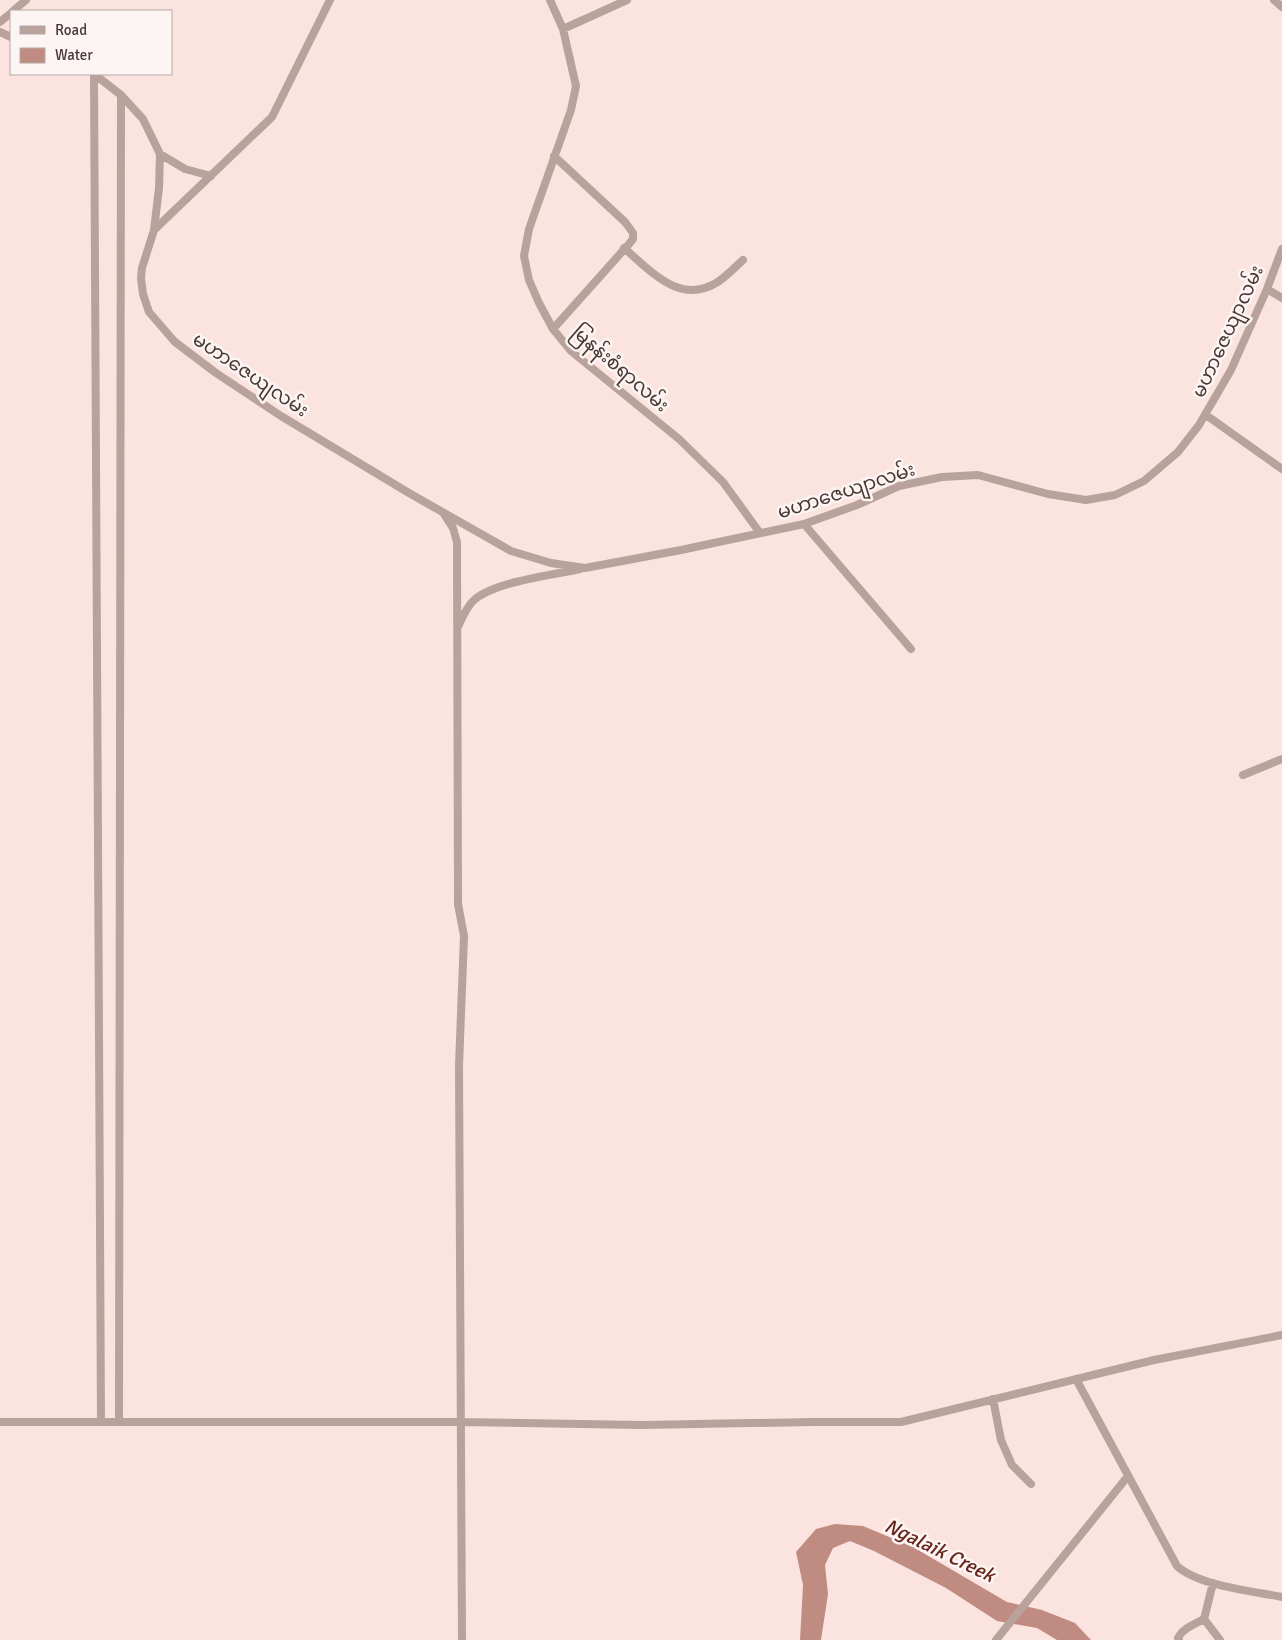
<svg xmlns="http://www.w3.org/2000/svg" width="1282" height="1640" font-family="Signika,'Noto Sans Myanmar',sans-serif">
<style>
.water{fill:#c08c82}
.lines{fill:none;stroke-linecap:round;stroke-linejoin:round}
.minor{stroke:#b9a19c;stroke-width:8}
.labels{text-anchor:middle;stroke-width:5;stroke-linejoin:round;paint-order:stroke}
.street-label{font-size:19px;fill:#473835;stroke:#fdf5f3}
.water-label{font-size:20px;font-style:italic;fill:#66251b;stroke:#fdf5f3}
</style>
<rect width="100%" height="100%" fill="#fbe4df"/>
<path class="water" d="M835,1524L863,1526L913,1547L1007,1602L1042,1610L1075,1623L1091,1640H1057L1037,1628L997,1621L946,1588L874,1551L850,1541L833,1548L825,1565L828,1594L821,1640H800L803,1585L796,1552L816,1529Z"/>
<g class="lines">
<path class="minor" d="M550,0L563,29L576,86L571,110L529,229L524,256L529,280L539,303L553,329L571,351L679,439L723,482L760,533
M1274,0L1282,7
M13,11L26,0
M0,22L11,13
M563,29L627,0
M0,32L11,37
M94,74L121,95L143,119L160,154L159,188L154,230L142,268L141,278L143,294L149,312L175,342L216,373L281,416L409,493L511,551L551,563L585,568L681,550L804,524L857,505L899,486L942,477L978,475L1048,494L1086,500L1115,495L1144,481L1178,452L1199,425L1231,370L1267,289L1282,249
M94,74L101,1422
M160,154L185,169L211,176
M154,230L272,117L330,0
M624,248C650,270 679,305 716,283C726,277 734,268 743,260
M1267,289L1282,298
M553,329L629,244L633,239V233L625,222L554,156
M1206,415L1282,469
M444,514L453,528L457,542L458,904L464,936L459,1066L462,1640
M804,524L911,649
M458,627C462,618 466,608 473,601C492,582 553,575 580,569
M1243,775L1282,759
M1076,1379L1177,1566C1199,1586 1252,1591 1282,1597
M993,1399L1001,1440L1012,1465L1031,1484
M0,1422H461L642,1425L813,1422H901L1154,1360L1282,1335
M119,1422L121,95
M1204,1619L1220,1640
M996,1640L1128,1476
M1179,1640L1178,1638C1183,1628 1195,1624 1204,1619L1213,1583"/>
</g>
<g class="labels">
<g class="street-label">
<text transform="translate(1227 331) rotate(-65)" y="7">မဟာဇေယျာလမ်း</text>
<text transform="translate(621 368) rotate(41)" y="7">မြနန်းစံရာလမ်း</text>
<text transform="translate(251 374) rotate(34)" y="7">မဟာဇေယျလမ်း</text>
<text transform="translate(846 490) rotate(-18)" y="7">မဟာဇေယျာလမ်း</text>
</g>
<g class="water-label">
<text transform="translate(940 1550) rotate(26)" y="7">Ngalaik Creek</text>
</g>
</g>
<rect x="10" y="10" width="162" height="65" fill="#fdf5f3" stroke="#b4a9a7"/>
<rect x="20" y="26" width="25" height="8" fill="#b9a19c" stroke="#b4a9a7"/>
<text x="55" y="35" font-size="15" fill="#473835">Road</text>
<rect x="20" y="48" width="25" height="15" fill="#c08c82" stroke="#b4a9a7"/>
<text x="55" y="60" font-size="15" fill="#473835">Water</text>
</svg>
